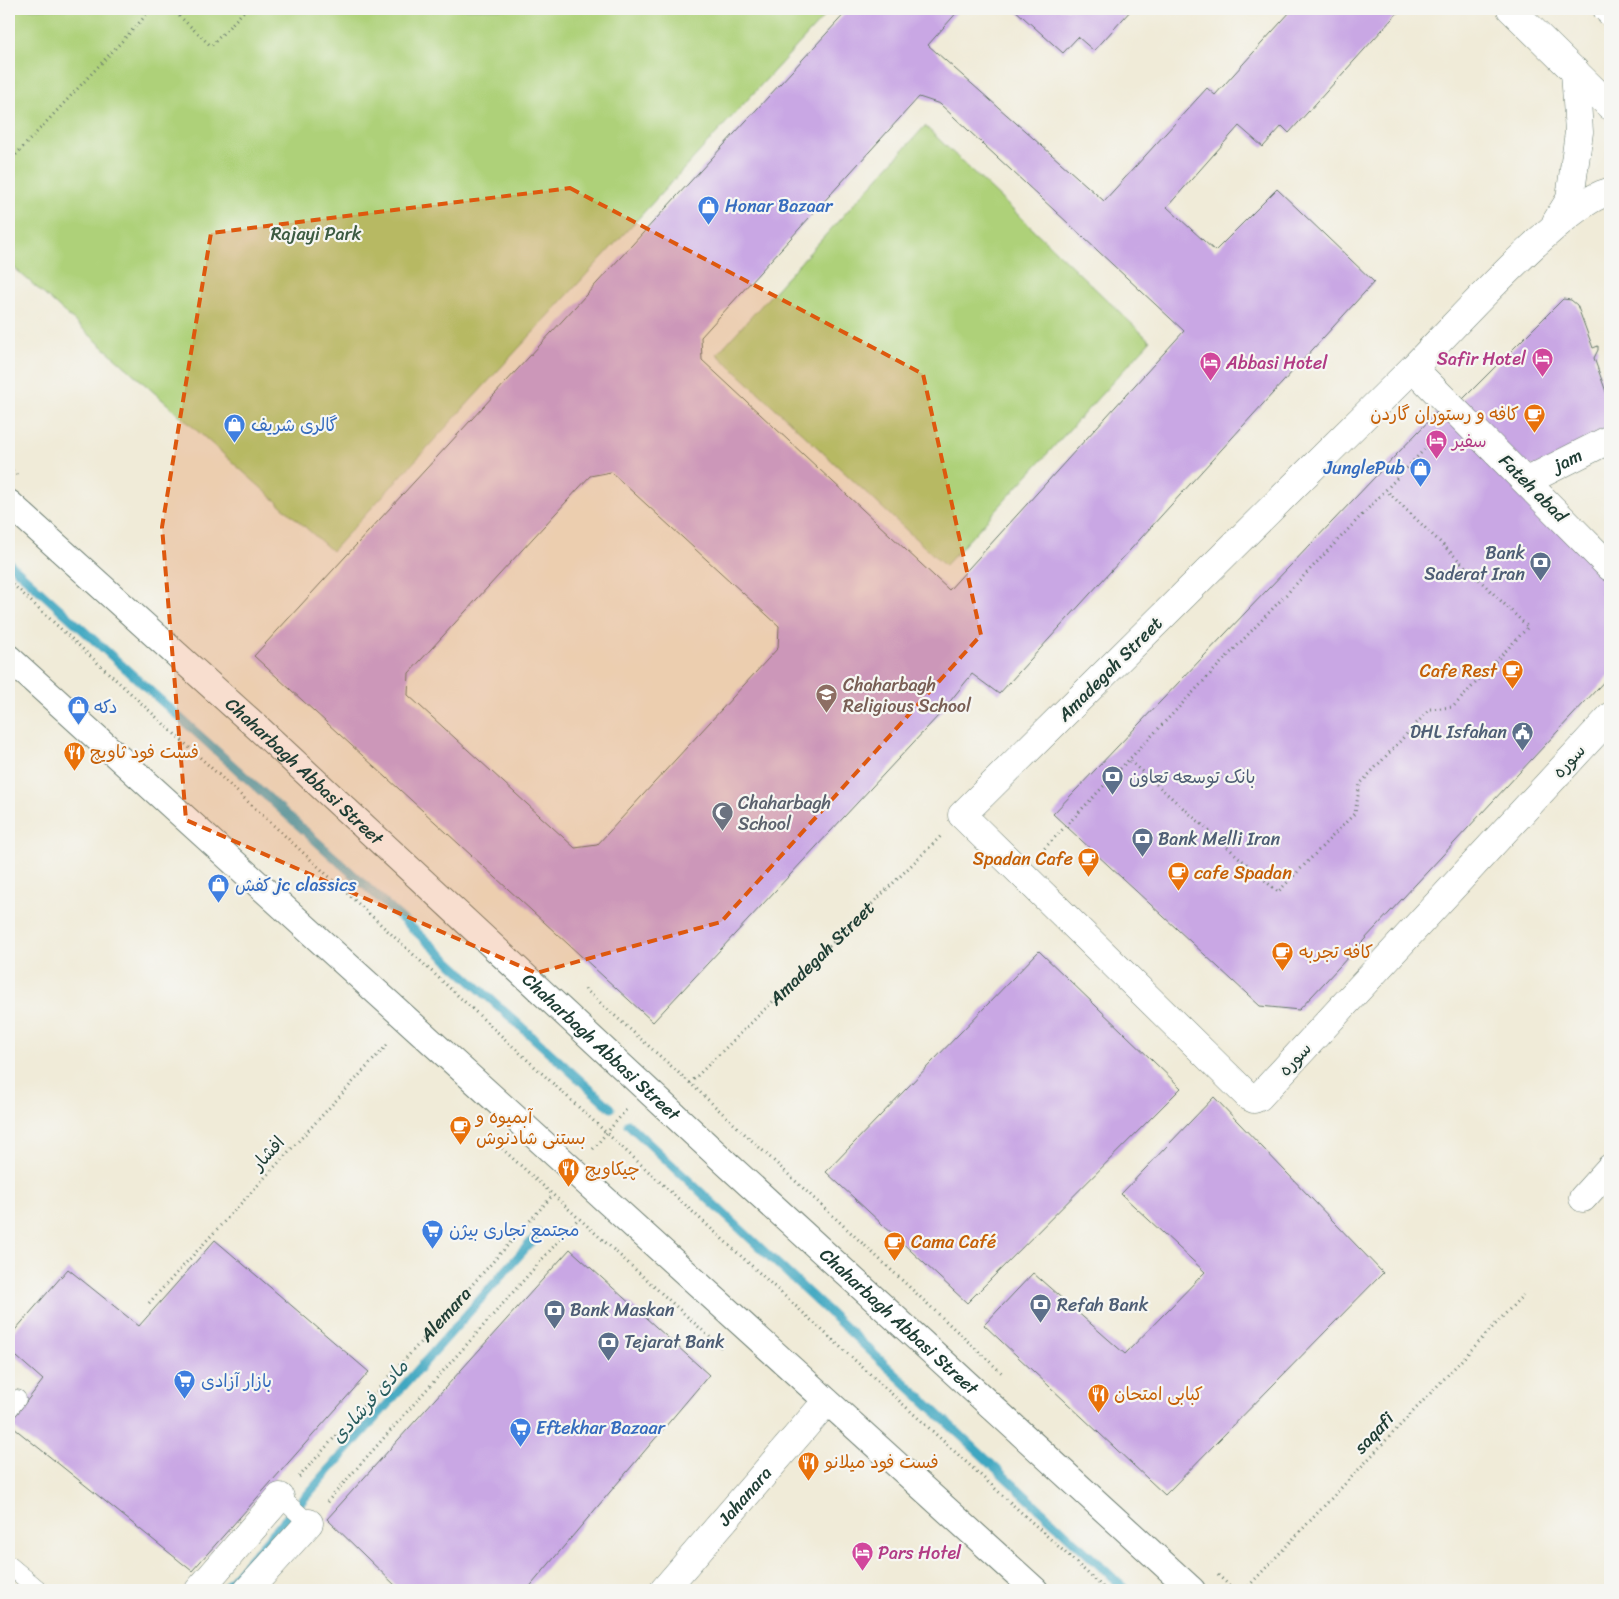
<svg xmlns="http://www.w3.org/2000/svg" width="1619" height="1599" font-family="Sriracha,'Playpen Sans Arabic',sans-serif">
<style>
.green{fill:#aed179;stroke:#668756}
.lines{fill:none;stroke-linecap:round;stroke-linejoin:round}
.stream{stroke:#41a7c1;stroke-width:9}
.building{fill:#c9a7e4;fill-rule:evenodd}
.service-casing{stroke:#687a6d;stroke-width:19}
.pedestrian-casing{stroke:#687a6d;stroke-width:28}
.minor-casing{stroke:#687a6d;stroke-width:29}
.tertiary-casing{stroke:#687a6d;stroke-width:29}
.primary-casing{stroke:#687a6d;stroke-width:29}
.path{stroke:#687a6d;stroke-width:3;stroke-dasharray:1 4;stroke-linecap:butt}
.service{stroke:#fff;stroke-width:18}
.pedestrian{stroke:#fff;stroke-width:26}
.minor{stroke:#fff;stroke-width:28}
.tertiary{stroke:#fff;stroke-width:28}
.primary{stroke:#fff;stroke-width:28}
.marked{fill:#de580e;fill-opacity:0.2;stroke:#de580e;stroke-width:4;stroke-dasharray:10 6;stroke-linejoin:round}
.labels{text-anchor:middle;stroke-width:4.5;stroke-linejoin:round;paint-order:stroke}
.shop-label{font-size:18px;fill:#366cbe;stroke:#f6f6f2;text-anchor:start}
.park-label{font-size:18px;fill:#3c5b42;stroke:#f6f6f2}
.hotel-label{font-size:18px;fill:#b23c85;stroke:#f6f6f2;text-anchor:start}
.food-label{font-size:18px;fill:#c56008;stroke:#f6f6f2;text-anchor:start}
.street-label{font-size:18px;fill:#1f3d34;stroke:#f6f6f2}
.service-label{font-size:18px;fill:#4e5e75;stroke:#f6f6f2;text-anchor:start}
.education-label{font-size:18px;fill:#785e54;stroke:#f6f6f2;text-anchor:start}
.worship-label{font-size:18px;fill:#5b616d;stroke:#f6f6f2;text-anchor:start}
.water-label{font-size:19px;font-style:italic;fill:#295d5e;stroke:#f6f6f2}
</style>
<rect width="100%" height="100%" fill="#f6f6f2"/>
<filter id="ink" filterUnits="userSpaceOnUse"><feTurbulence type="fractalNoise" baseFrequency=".02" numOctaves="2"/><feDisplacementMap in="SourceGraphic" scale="10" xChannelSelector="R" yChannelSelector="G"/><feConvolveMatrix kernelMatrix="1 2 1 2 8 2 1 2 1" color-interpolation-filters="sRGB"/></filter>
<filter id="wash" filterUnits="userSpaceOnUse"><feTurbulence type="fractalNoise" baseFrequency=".0096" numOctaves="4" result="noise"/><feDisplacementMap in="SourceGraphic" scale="20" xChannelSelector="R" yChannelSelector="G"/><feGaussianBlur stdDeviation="1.12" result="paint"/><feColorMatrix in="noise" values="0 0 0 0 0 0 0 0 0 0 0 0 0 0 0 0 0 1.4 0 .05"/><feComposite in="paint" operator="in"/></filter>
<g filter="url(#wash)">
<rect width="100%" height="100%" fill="#f0ebd8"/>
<path class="green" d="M9,9H831L332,551L9,263Z
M925,126L1150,341L945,566L717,354Z"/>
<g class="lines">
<path class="stream" d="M9,563L611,1108
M628,1124L1126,1590
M223,1590L539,1233"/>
</g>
<g id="blocks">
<path class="building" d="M849,9H960L928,45L1104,201L1207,88L1215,95L1291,11L1289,9H1401L1289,133L1282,126L1263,147L1239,126L1167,207L1215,251L1277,189L1374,282L999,694L972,674L939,715L653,1022L254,656ZM919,97L940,104L1184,331L949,590L702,360L701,337ZM611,472L779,626L778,648L597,845L575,848L408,695L409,673L590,476Z
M1014,9H1132L1094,51L1078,37L1063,53Z
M1563,299L1571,300L1577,305L1593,348L1598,346V350L1594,358L1610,403V428L1538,467L1520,463L1464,410L1463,399Z
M1439,410L1610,571V675L1299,1010L1260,1006L1053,814Z
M1039,951L1181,1088L967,1303L826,1172Z
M1214,1097L1383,1273L1165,1495L984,1325L1033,1273L1125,1354L1205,1272L1121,1194Z
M215,1240L369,1372L192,1571L9,1424L43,1380L9,1350V1337L68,1269L139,1326Z
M570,1249L709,1375L527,1590H400L327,1519Z"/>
</g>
</g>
<g filter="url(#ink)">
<use href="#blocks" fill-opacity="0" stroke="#687a6d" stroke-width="1"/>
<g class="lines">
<defs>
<path id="service" d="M9,1409L17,1399
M280,1497L309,1523
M9,1565L39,1590"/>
<g id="pedestrian">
<path id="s3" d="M9,503L257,727L727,1164L1192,1590"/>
<path d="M9,658L1035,1590"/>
</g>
<g id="minor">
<path id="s4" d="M1527,481L1610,439"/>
<path d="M1610,567L1413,368L962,815L1248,1096L1254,1099L1259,1097L1610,717"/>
<path d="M1583,1198L1610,1168"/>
<path d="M199,1590L280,1497"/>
<path d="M248,1590L309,1523"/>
<path id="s5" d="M664,1590L826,1402"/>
</g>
<path id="tertiary" d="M1556,222L1570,199L1579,132L1575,71
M1413,368C1448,333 1569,197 1610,192"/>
<path id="primary" d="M1511,9L1610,106
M1607,9L1610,12"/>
</defs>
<use href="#service" class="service-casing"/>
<use href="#pedestrian" class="pedestrian-casing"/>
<use href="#minor" class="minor-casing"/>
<use href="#tertiary" class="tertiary-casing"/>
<use href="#primary" class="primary-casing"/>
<g class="path">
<path d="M172,9L211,46L246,9"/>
<path d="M9,162L152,9"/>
<path d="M9,467L17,475"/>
<path d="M9,581L625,1150L1106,1590"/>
<path d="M1130,761L1278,892L1355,813L1360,784L1430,709L1453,707L1528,627L1386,490"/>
<path d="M1041,852L1438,435"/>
<path d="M585,989L690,1083L1004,1375"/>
<path id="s1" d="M690,1083L942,835"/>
<path d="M487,1135L723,1349"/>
<path d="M593,1149L626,1110"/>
<path d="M149,1303L389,1043"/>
<path id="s2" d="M299,1477L553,1195"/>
<path d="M327,1502L578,1219"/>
<path d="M1218,1575L1234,1590"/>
<path d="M1245,1590L1523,1295"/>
</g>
<use href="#service" class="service"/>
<use href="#pedestrian" class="pedestrian"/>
<use href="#minor" class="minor"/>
<use href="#tertiary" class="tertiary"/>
<use href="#primary" class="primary"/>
</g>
</g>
<path class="marked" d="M570,188L923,374L981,635L721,922L536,973L186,820L162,527L211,233Z"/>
<defs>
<symbol id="shop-pin" viewBox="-11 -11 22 30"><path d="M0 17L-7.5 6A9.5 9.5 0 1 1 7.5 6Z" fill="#3f7fe0" stroke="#f6f6f2"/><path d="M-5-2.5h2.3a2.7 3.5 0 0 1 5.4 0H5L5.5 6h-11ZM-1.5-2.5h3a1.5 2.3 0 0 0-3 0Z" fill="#fff"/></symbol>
<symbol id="hotel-pin" viewBox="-11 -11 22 30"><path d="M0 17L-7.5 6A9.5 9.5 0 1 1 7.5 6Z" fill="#d1479c" stroke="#f6f6f2"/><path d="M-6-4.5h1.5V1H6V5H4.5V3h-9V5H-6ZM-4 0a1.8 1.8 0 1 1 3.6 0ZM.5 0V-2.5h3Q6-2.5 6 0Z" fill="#fff"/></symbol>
<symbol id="cafe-pin" viewBox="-11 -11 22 30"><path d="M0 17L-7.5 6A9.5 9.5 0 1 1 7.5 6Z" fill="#e8710a" stroke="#f6f6f2"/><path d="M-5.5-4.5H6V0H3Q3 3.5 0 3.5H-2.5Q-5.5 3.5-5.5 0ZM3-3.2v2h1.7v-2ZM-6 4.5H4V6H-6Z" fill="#fff"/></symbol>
<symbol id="bank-pin" viewBox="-11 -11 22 30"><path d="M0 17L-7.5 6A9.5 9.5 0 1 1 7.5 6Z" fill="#5c6f8a" stroke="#f6f6f2"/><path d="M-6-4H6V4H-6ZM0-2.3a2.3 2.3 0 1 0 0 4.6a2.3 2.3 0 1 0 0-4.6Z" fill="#fff"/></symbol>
<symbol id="university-pin" viewBox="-11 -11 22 30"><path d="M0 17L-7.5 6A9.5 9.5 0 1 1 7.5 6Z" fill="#8d6e63" stroke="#f6f6f2"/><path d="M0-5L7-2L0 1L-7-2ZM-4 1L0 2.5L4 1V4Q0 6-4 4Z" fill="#fff"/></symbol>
<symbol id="civic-pin" viewBox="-11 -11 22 30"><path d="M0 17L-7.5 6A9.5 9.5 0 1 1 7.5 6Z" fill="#5c6f8a" stroke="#f6f6f2"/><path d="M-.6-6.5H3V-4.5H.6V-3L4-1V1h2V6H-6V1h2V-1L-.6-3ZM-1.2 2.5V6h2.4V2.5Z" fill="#fff"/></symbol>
<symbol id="restaurant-pin" viewBox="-11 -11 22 30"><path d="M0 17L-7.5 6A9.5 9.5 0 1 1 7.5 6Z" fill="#e8710a" stroke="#f6f6f2"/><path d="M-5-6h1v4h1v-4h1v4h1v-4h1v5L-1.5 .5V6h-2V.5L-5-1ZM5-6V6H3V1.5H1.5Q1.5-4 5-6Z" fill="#fff"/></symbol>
<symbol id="mosque-pin" viewBox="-11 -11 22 30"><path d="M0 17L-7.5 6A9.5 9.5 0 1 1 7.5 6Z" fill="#6b7280" stroke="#f6f6f2"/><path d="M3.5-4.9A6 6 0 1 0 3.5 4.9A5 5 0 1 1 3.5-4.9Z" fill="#fff"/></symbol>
<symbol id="supermarket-pin" viewBox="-11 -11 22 30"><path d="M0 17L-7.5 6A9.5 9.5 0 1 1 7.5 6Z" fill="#3f7fe0" stroke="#f6f6f2"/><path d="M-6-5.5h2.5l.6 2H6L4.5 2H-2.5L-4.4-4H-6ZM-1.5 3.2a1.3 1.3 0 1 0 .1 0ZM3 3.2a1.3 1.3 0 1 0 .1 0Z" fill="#fff"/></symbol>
</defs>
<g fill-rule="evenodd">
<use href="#shop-pin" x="696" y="194" width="25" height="34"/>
<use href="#hotel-pin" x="1530" y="346" width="25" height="34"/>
<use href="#hotel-pin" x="1198" y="350" width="25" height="34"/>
<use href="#cafe-pin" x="1522" y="402" width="25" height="34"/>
<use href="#shop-pin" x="222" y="412" width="25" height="34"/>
<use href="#hotel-pin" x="1424" y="428" width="25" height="34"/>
<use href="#shop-pin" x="1408" y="456" width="25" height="34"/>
<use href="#bank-pin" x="1528" y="550" width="25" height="34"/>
<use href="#cafe-pin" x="1500" y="658" width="25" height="34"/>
<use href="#university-pin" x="814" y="682" width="25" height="34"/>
<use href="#shop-pin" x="66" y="694" width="25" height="34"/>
<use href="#civic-pin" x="1510" y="720" width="25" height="34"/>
<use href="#restaurant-pin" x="62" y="740" width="25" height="34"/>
<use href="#bank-pin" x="1100" y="764" width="25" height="34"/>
<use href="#mosque-pin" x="710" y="800" width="25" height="34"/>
<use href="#bank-pin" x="1130" y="826" width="25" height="34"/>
<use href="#cafe-pin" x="1076" y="846" width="25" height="34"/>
<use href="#cafe-pin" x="1166" y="860" width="25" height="34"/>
<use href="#shop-pin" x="206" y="872" width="25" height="34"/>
<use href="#cafe-pin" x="1270" y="940" width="25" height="34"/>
<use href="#cafe-pin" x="448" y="1114" width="25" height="34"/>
<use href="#restaurant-pin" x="556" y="1156" width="25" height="34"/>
<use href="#supermarket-pin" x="420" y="1218" width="25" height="34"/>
<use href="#cafe-pin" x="882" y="1230" width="25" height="34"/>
<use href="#bank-pin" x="1028" y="1292" width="25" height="34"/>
<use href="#bank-pin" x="542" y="1298" width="25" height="34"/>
<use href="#bank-pin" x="596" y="1330" width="25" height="34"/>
<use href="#supermarket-pin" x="172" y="1368" width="25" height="34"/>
<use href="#restaurant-pin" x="1086" y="1382" width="25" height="34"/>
<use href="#supermarket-pin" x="508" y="1416" width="25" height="34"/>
<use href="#restaurant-pin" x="796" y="1450" width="25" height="34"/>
<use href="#hotel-pin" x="850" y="1540" width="25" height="34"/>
</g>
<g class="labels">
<g class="shop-label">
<text x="725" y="212">Honar Bazaar</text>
<text x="251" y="431">گالری شریف</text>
<text x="1405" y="474" text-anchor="end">JunglePub</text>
<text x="94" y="713">دکه</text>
<text x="235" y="891">کفش jc classics</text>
<text x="449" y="1236">مجتمع تجاری بیژن</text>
<text x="201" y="1387">بازار آزادی</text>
<text x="536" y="1434">Eftekhar Bazaar</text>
</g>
<g class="park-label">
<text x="316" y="240">Rajayi Park</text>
</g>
<g class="hotel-label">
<text x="1526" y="365" text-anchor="end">Safir Hotel</text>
<text x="1226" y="369">Abbasi Hotel</text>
<text x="1452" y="447">سفیر</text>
<text x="878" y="1559">Pars Hotel</text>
</g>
<g class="food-label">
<text x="1519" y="420" text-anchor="end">کافه و رستوران گاردن</text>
<text x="1497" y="677" text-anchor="end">Cafe Rest</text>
<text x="90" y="758">فست فود ثاویچ</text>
<text x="1073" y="865" text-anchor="end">Spadan Cafe</text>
<text x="1194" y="879">cafe Spadan</text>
<text x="1299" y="958">کافه تجربه</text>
<text x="476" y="1123">آبمیوه و<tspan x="476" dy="21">بستنی شادنوش</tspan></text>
<text x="585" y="1175">چیکاویچ</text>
<text x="911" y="1248">Cama Café</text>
<text x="1114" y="1400">کبابی امتحان</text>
<text x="825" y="1468">فست فود میلانو</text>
</g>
<g class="street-label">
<text dy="6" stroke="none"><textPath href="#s4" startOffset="46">jam</textPath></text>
<text transform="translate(1533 488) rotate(45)" y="6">Fateh abad</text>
<text transform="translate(1110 669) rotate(-45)" y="6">Amadegah Street</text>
<text transform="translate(1569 761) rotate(-47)" y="6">سوره</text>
<text dy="6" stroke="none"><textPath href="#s3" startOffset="399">Chaharbagh Abbasi Street</textPath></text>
<text dy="6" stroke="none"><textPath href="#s1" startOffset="185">Amadegah Street</textPath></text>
<text dy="6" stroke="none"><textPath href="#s3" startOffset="804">Chaharbagh Abbasi Street</textPath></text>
<text transform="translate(1295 1059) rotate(-47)" y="6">سوره</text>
<text transform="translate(268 1153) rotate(-47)" y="6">افشار</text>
<text dy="6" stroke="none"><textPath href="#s2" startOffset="219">Alemara</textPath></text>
<text dy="6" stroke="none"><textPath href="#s3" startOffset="1209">Chaharbagh Abbasi Street</textPath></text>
<text transform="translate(1374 1433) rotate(-47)" y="6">saqafi</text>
<text dy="6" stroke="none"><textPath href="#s5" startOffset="124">Jahanara</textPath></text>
</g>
<g class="service-label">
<text x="1525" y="559" text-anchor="end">Bank<tspan x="1525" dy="21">Saderat Iran</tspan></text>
<text x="1507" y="738" text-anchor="end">DHL Isfahan</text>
<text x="1129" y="783">بانک توسعه تعاون</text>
<text x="1158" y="845">Bank Melli Iran</text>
<text x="1057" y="1311">Refah Bank</text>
<text x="570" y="1316">Bank Maskan</text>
<text x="624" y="1348">Tejarat Bank</text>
</g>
<g class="education-label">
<text x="843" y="691">Chaharbagh<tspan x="843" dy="21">Religious School</tspan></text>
</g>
<g class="worship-label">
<text x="738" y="809">Chaharbagh<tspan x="738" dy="21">School</tspan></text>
</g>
<g class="water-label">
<text transform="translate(369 1401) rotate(-48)" y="7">مادی فرشادی</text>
</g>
</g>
<rect width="1619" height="1599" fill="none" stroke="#f6f6f2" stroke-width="30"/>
</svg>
